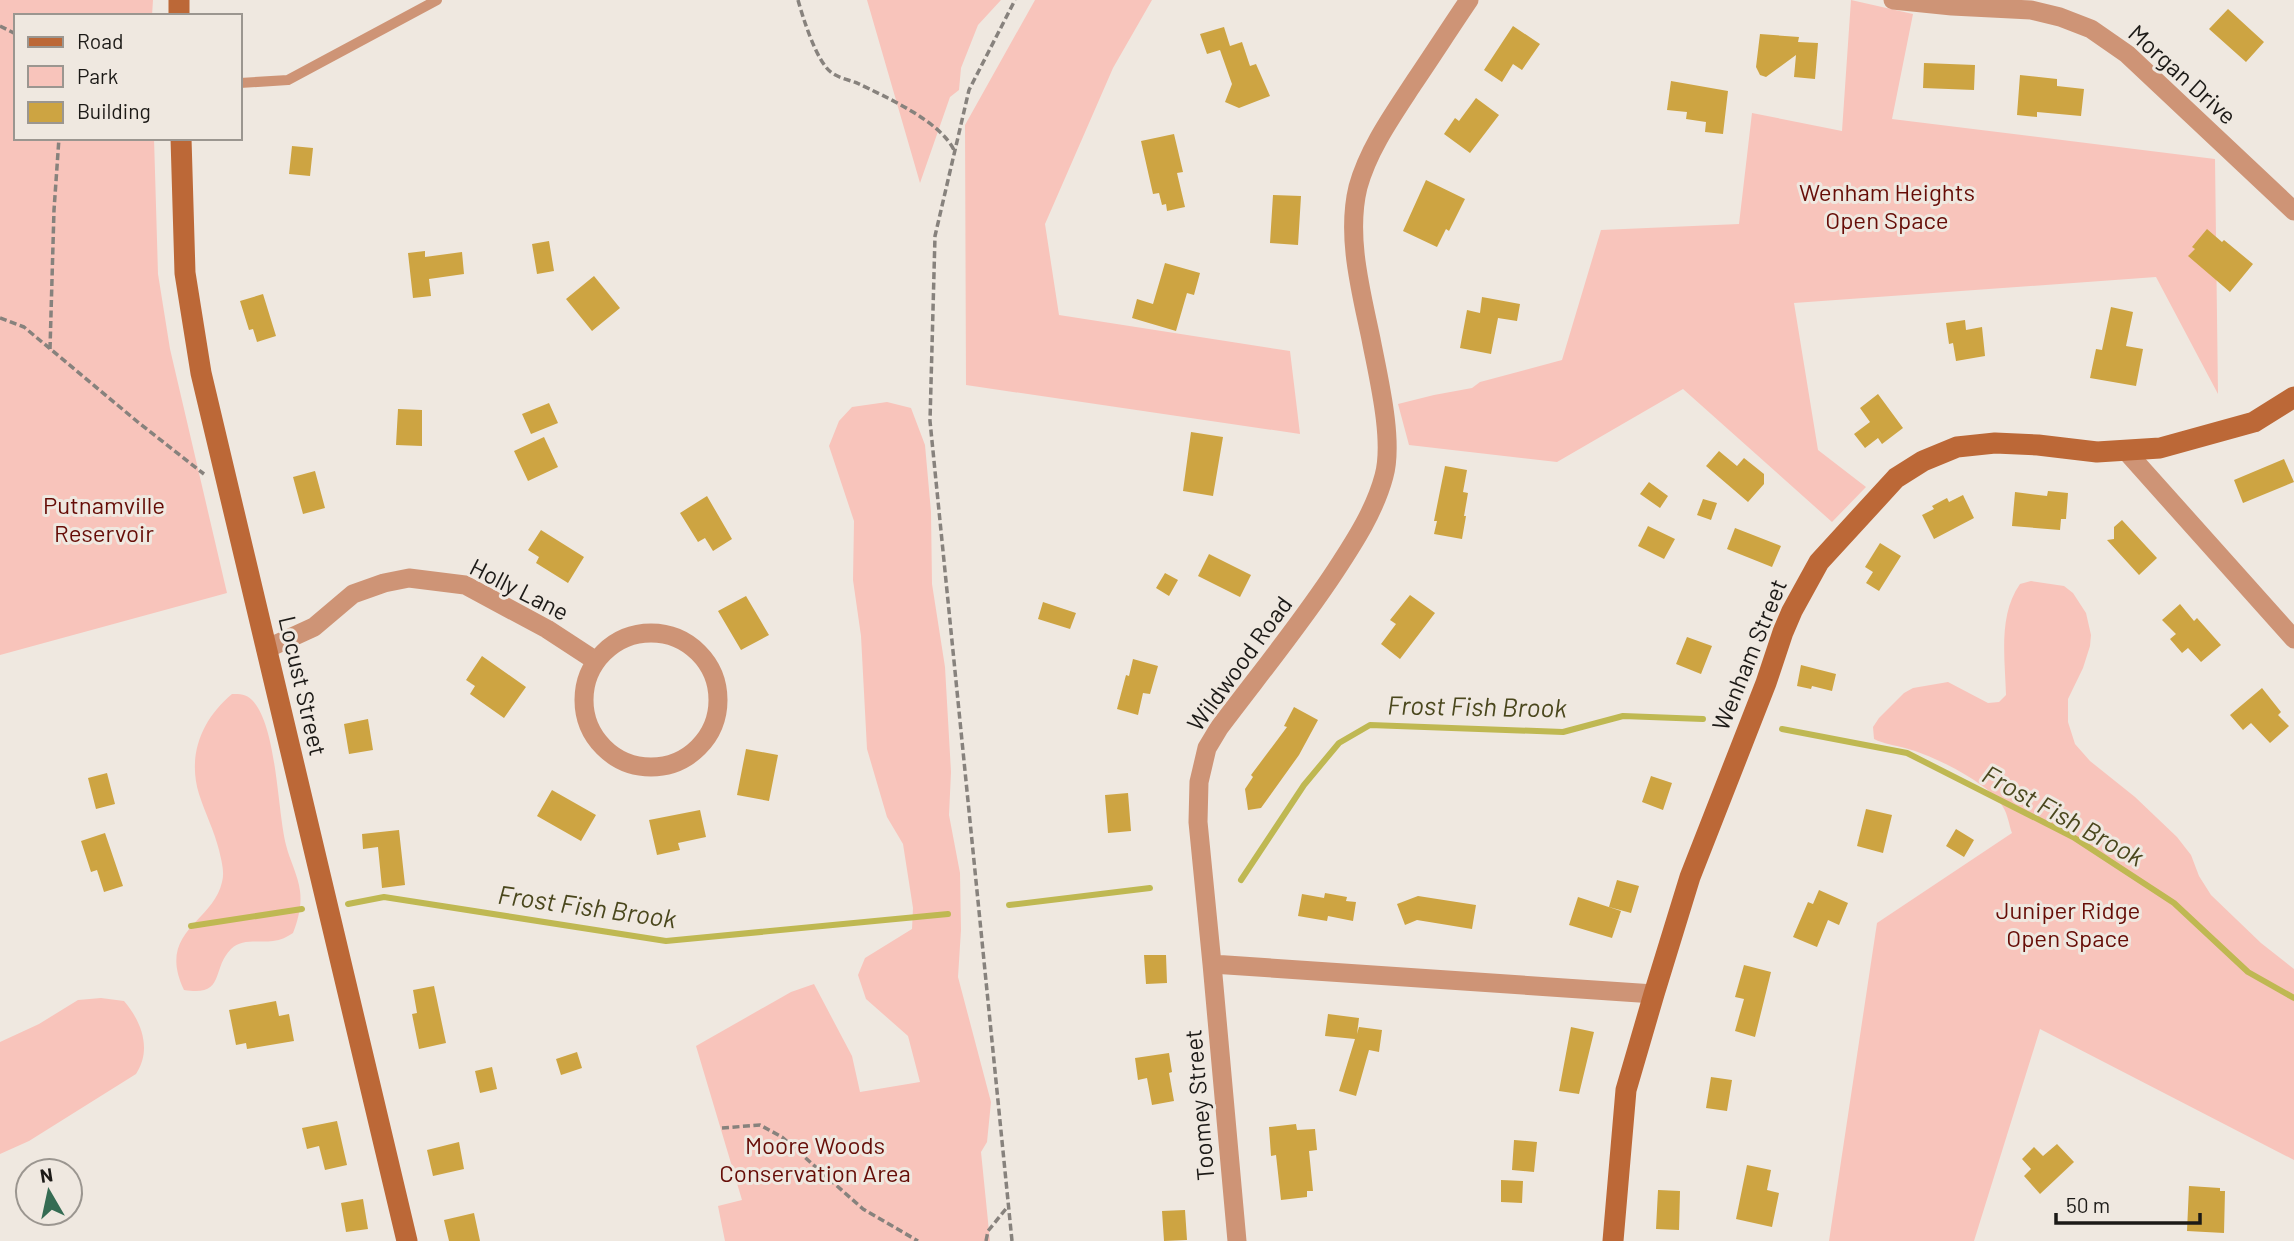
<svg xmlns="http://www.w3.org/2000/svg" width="2294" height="1241" font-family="Barlow,sans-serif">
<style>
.green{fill:#f8c4bb}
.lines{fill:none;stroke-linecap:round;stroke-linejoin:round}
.stream{stroke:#bfb852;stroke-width:6}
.building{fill:#cda442}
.path{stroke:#87827d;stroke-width:3.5;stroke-dasharray:7 3.5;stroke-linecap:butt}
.service{stroke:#ce9476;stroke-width:10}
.minor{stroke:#ce9476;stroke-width:19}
.secondary{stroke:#bc6837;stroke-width:21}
.labels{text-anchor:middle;stroke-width:6;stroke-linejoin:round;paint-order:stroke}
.street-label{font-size:24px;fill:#1c1a17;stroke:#efe8e0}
.park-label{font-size:24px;fill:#660d07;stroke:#efe8e0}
.water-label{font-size:26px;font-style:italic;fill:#4a471d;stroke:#efe8e0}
</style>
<rect width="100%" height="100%" fill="#efe8e0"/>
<path class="green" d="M0,0H153L152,16H16V138H154L158,274L170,349L227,593L0,655Z
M867,0H1001L978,25L961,68L959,90L950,97L920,183Z
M1035,0H1152L1113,68L1045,224L1059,315L1290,351L1300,434L966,385L965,125Z
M1851,0L1913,14L1892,119L2215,159L2218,394L2156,277L1794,303L1818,450L1866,487L1832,522L1683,389L1557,462L1409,445L1398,404L1434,395L1472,388L1480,382L1562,360L1601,230L1739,224L1752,113L1842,131Z
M887,402L911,408L925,445L931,512L932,584L945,667L951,772L949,815L960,873L961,930L958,977L991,1102L987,1142L981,1152L990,1241H725L718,1206L742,1200L696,1046L791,992L814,984L852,1056L860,1092L920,1082L908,1036L866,999L858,975L865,958L912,929L913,908L903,844L887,817L867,749L861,636L853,580L854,521L829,446L839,421L852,407Z
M2031,581L2064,586L2073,593L2086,613L2091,635L2090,646L2083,668L2068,699V722L2075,744L2090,761L2135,797L2177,837L2191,855L2199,876L2211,895L2261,943L2294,969V1160L2040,1029L1974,1241H1829L1877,923L2012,833C2009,825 2008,815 2003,807C1990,783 1932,755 1905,748C1894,745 1884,744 1874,739L1873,727L1879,718L1904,693L1913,688L1948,682L1988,703L1999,702L2006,695C2005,658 1998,615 2020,584Z
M232,694C240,694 246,694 252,700C277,726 277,808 286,845C290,861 298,875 300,891C302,905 298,920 293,933C287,937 281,940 273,941C259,943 242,938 231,949C211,969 226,997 184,990C156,931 213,923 222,882C225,872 221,859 219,850C214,830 205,813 199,794C187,755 202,719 232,694Z
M101,998L124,1001C142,1022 152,1050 136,1074L29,1141L0,1154V1042L39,1024L78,1000Z"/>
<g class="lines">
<path class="stream" d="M1782,729L1907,753L2073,837L2174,903L2248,972L2294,998
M1241,880L1304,785L1339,743L1370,725L1563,732L1623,716L1703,719
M348,904L384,897L666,941L948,914
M1009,905L1150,888
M191,926L302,909"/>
</g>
<path class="building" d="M2228,9L2264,42L2246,62L2209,29Z
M1513,26L1540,44L1522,70L1513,64L1502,82L1484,70Z
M1224,27L1230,46L1242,42L1250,66L1256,64L1270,96L1239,108L1225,102L1232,84L1220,50L1207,54L1200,34Z
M1760,34L1799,37L1798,42L1818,43L1815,79L1794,77L1796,55L1766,77L1760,75L1756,67Z
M1924,63L1975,65L1974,90L1923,88Z
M2020,75L2057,79V86L2084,89L2081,116L2037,112V117L2017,115Z
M1671,81L1728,91L1723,134L1705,132L1706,122L1686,119L1687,112L1667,110Z
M1476,98L1499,115L1470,153L1444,134L1455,118L1459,121Z
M1174,134L1183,172L1177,173L1185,207L1167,211L1166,204L1162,205L1159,193L1153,194L1141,141Z
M292,146L313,148L310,176L289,174Z
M1426,180L1465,199L1449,231L1446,229L1437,247L1403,231Z
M1273,195L1301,196L1298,245L1270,243Z
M2207,229L2222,242L2224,240L2253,264L2230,292L2188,256L2195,249L2192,247Z
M549,241L554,271L537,274L532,244Z
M425,251V257L462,252L464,274L429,279L431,296L413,298L408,253Z
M1165,263L1200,273L1194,295L1187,293L1176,331L1132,318L1137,299L1153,304Z
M594,276L620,308L592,331L566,299Z
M263,294L276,336L257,342L253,329L249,330L240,301Z
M1482,297L1520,304L1517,321L1498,318L1491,354L1460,348L1467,310L1480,313Z
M2111,307L2133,312L2126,346L2143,349L2136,386L2090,378L2096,349L2102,350Z
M1965,320L1966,330L1982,327L1985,356L1956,361L1953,343L1949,344L1946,323Z
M1878,394L1903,428L1882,444L1878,438L1865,448L1854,434L1870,422L1860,408Z
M549,403L558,423L531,434L522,414Z
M398,409L422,410V446L396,445Z
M1191,432L1223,437L1213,496L1183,491Z
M544,437L558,467L528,481L514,451Z
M1719,451L1737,466L1744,458L1764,474V484L1748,502L1706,466Z
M2284,459L2294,482L2243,503L2234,480Z
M1445,466L1467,470L1463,492L1468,493L1464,516H1466L1462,539L1434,534L1437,521H1434Z
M315,471L325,508L303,514L293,477Z
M1649,482L1668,496L1660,508L1640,494Z
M2048,491L2068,493L2066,519H2061L2060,530L2012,526L2015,492L2047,496Z
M1963,495L1974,518L1934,539L1922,515L1934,509L1932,506L1947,498L1949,502Z
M707,496L732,539L713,551L705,538L698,542L680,513Z
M1703,499L1717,503L1711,520L1697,515Z
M2122,520L2157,558L2139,575L2107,540L2114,539V527Z
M1648,526L1675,539L1664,559L1638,546Z
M1735,528L1781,546L1772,567L1727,549Z
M541,530L584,557L568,583L536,563L539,557L528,550Z
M1880,543L1901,556L1879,591L1866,583L1873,572L1865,567Z
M1209,554L1251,575L1240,597L1198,576Z
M1165,573L1178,580L1169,596L1156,588Z
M1410,595L1435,613L1400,659L1381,644L1396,624L1390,620Z
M746,596L769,635L741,650L718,611Z
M1043,602L1076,613L1070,629L1038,619Z
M2180,604L2194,621L2197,618L2221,645L2201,662L2188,648L2182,653L2170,639L2176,634L2162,620Z
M1687,637L1712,646L1701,674L1676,664Z
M482,656L526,687L504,718L470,694L475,686L466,680Z
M1133,659L1158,666L1150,694L1143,693L1138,715L1117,709L1126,675L1129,676Z
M1801,665L1836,674L1832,691L1812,686L1811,689L1797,686Z
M2262,688L2281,712L2278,715L2289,726L2270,743L2251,723L2243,730L2230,715Z
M1294,707L1318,720L1299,755L1261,808L1248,810L1245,789L1253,777L1251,775L1287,727L1284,726Z
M368,719L373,750L349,754L344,724Z
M746,749L778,755L769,801L737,795Z
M107,773L115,804L96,809L88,778Z
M1651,776L1672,783L1663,810L1642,802Z
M552,790L596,815L581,841L537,816Z
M1128,793L1131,831L1108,833L1105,795Z
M1866,809L1892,815L1883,853L1857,846Z
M700,810L706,837L678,843L680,850L657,855L649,820Z
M1956,829L1974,840L1964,857L1946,846Z
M399,830L405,885L382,888L378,847L363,849L362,834Z
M105,833L123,886L104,892L97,870L91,872L81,841Z
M1617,880L1639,886L1631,913L1609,907Z
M1819,890L1848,903L1839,925L1828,920L1817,947L1793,937L1808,902L1813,904Z
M1325,893L1347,897L1346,901L1356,902L1353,921L1328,916L1327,921L1298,916L1302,894L1324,898Z
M1418,896L1476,905L1472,929L1417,920L1405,925L1397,904Z
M1578,897L1621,911L1612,938L1569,925Z
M1144,955H1166L1167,983L1146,984Z
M1744,965L1771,972L1755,1037L1735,1031L1744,999L1735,997Z
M434,986L446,1043L419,1049L412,1014L417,1013L413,990Z
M276,1001L279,1016L289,1014L294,1041L247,1049L246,1043L236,1045L229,1010Z
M1328,1014L1359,1018L1357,1034L1359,1027L1382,1030L1379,1052L1369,1050L1356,1096L1339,1091L1355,1039L1325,1036Z
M1571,1027L1594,1032L1579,1094L1559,1091Z
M577,1052L582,1068L561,1075L556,1059Z
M1169,1053L1172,1072L1169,1073L1174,1101L1152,1105L1147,1078L1138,1080L1135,1058Z
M492,1067L497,1089L480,1093L475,1071Z
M1711,1077L1732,1080L1727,1111L1706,1108Z
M337,1121L347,1165L325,1170L319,1146L307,1149L302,1128Z
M1296,1124L1297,1130L1315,1129L1317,1150L1309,1151L1313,1191H1307V1197L1281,1200L1276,1155L1271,1156L1269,1127Z
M1514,1140L1537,1142L1534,1172L1512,1170Z
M459,1142L464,1169L433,1176L427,1150Z
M2057,1144L2074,1162L2040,1194L2024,1176L2031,1169L2022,1159L2034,1147L2043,1156Z
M1747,1165L1771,1170L1767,1190L1779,1193L1772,1227L1736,1219Z
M1501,1180L1523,1181L1522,1203L1501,1202Z
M2189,1186L2220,1188V1191H2225L2224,1233L2187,1231Z
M1658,1190L1680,1191L1679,1230L1656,1229Z
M363,1199L368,1229L346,1232L341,1203Z
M1185,1210L1187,1240L1164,1241L1162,1211Z
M474,1213L480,1241H449L444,1220Z"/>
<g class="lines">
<path class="path" d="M798,0C803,18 817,63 832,73C839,78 849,80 857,83C886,97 940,121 954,150
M0,26L16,34
M0,318L24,327L139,423L204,474
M50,349L54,210L59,138
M722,1128L760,1125L782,1137L863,1209L918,1241
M986,1241L988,1231L1009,1205
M1012,1241L930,421L935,236L969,90L1015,0"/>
<path class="service" d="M240,83L288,80L437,0"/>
<path class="minor" d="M1469,0C1450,28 1432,56 1413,84C1392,116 1368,150 1358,187C1346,236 1361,291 1371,339C1378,376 1394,440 1384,476C1375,510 1355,541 1336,570C1300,625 1258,676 1219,728L1207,748L1199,782L1198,822L1212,964L1654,994
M1893,0L1952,6L2031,10L2060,17L2091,29L2127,54L2294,211
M2125,450L2294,639
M584 700a67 67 0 1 1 134 0a67 67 0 1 1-134 0Z
M266,649L314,627L353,594L384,583L409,578L465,585L547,629L596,661
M1212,964L1237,1241"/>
<path class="secondary" d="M179,0V16
M181,138L185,273L201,373L407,1241
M1613,1241L1626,1090L1654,994L1690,877L1766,683L1783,632L1792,611L1819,562L1896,478L1923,461L1957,447L1995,443L2038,445L2097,452L2160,448L2254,422L2294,397"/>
</g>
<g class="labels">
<g class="street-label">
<text transform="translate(2182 75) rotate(42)" y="8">Morgan Drive</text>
<text transform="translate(519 590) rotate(27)" y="8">Holly Lane</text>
<text transform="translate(1750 655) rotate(-68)" y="8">Wenham Street</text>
<text transform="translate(1240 664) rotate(-54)" y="8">Wildwood Road</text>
<text transform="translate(302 686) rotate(77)" y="8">Locust Street</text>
<text transform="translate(1200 1105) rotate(-95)" y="8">Toomey Street</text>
</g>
<g class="park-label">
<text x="1887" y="201">Wenham Heights<tspan x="1887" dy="28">Open Space</tspan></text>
<text x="104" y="514">Putnamville<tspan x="104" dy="28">Reservoir</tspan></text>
<text x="2068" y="919">Juniper Ridge<tspan x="2068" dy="28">Open Space</tspan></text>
<text x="815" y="1154">Moore Woods<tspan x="815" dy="28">Conservation Area</tspan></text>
</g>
<g class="water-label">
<text transform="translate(1477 707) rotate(1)" y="9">Frost Fish Brook</text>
<text transform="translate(2063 816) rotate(29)" y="9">Frost Fish Brook</text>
<text transform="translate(587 907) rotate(8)" y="9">Frost Fish Brook</text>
</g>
</g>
<rect x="14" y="14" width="228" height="126" fill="#efe8e0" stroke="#9b9690" stroke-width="2"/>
<rect x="28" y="37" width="35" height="10" fill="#bc6837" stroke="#9b9690" stroke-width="2"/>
<text x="77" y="49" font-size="21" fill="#1c1a17">Road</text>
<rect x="28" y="66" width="35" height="21" fill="#f8c4bb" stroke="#9b9690" stroke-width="2"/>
<text x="77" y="84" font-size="21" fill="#1c1a17">Park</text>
<rect x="28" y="102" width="35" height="21" fill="#cda442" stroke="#9b9690" stroke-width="2"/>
<text x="77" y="119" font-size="21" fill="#1c1a17">Building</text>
<g transform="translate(49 1192) rotate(351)"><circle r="33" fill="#efe8e0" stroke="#9b9690" stroke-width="2"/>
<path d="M0-5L12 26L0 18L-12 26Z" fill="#356c53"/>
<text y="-10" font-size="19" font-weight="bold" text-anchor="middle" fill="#1c1a17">N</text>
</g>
<path d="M2056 1213v10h144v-10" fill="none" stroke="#1c1a17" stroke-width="3.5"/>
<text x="2066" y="1213" font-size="21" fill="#1c1a17" stroke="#efe8e0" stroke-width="5" paint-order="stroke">50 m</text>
</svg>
